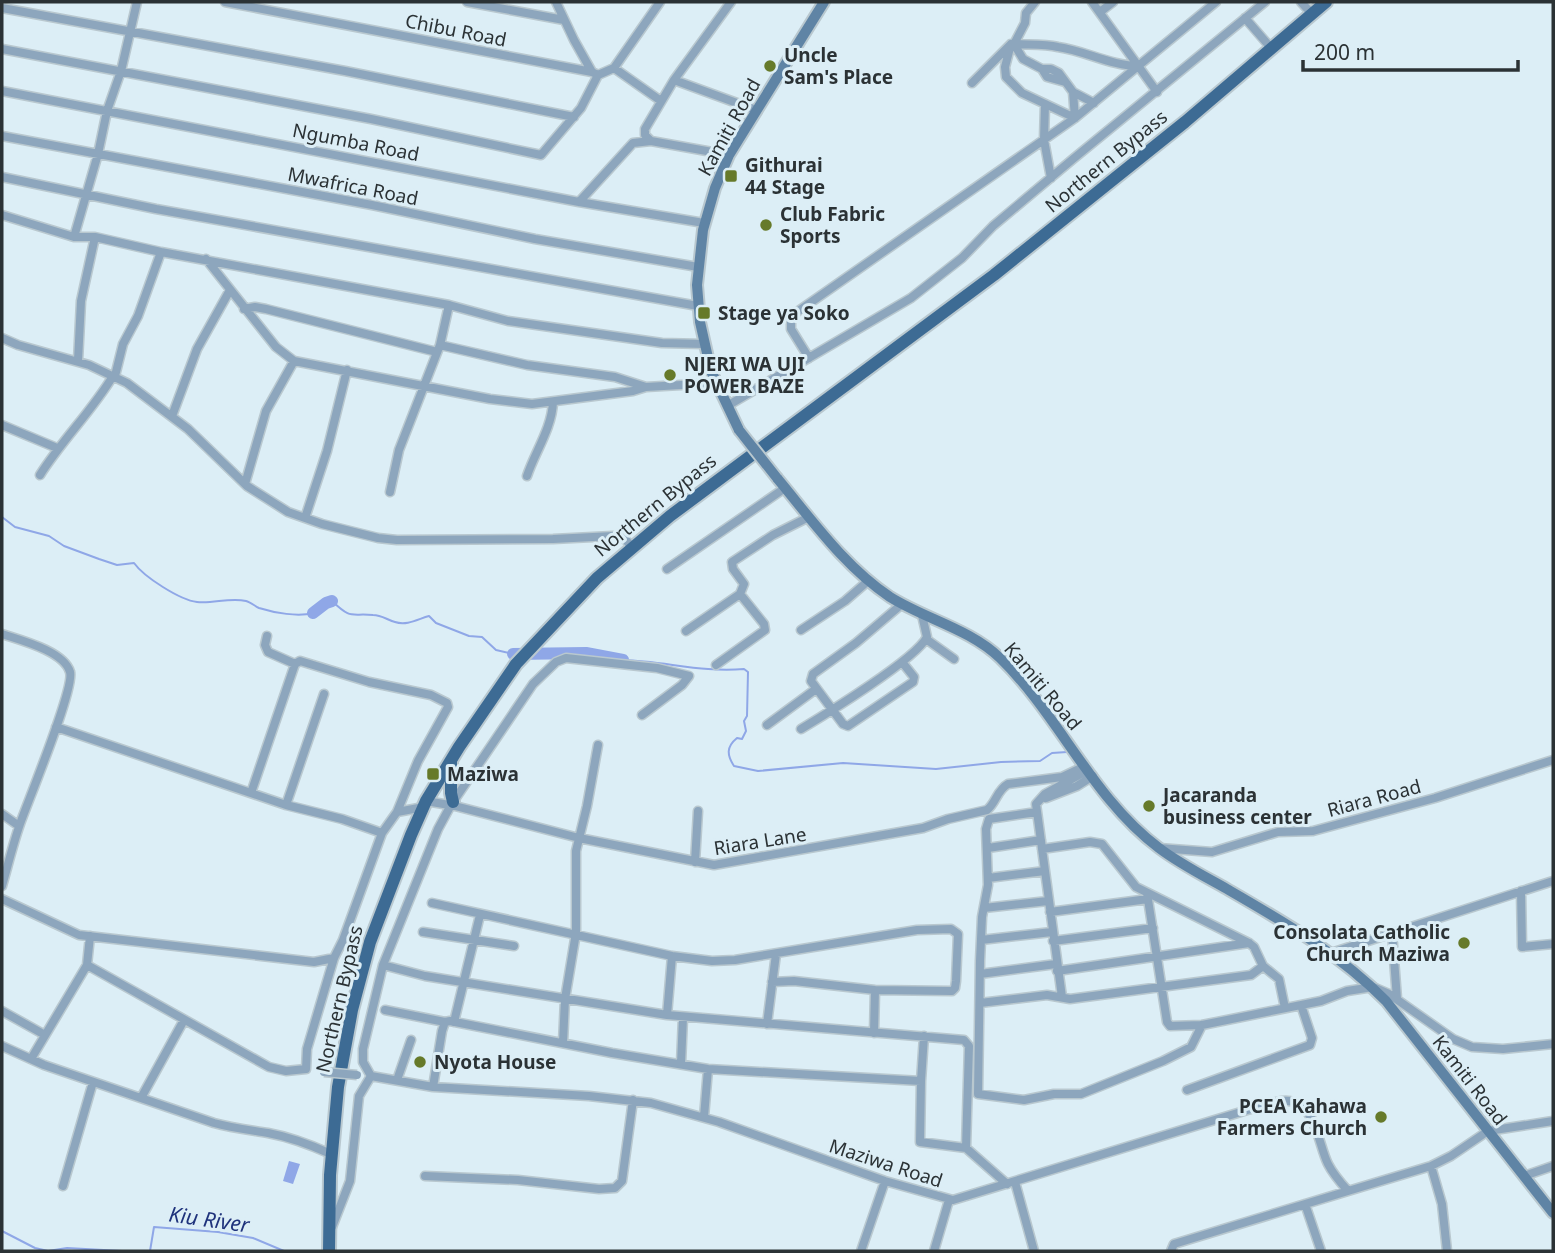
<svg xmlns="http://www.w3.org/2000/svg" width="1555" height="1253" font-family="'Noto Sans',sans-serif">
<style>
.water{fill:#8fa7e7}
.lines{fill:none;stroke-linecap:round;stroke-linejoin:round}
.stream{stroke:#8fa7e7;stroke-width:2}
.river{stroke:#8fa7e7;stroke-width:12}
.street-casing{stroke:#b9c8cf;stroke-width:11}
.secondary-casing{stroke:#b9c8cf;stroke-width:14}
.primary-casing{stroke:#b9c8cf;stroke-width:16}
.street{stroke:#8da6bd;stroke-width:8}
.secondary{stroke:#5f84a5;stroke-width:10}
.primary{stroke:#3d6b94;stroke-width:12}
.street-bridge-casing{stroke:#b9c8cf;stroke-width:11;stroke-linecap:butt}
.secondary-bridge-casing{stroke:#b9c8cf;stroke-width:14;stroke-linecap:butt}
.street-bridge{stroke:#8da6bd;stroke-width:8}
.secondary-bridge{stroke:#5f84a5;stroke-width:10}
.poi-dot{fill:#667a2a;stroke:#dceef6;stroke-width:2.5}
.labels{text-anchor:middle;stroke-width:6;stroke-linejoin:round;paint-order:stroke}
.street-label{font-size:19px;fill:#2b3235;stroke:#dceef6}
.poi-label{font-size:19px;font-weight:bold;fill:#2b3235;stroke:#dceef6;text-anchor:start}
.water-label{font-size:21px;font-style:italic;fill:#1f337c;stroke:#dceef6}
</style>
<rect width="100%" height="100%" fill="#dceef6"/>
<path class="water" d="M289,1161L300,1164L293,1184L283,1181Z"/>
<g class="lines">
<path class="stream" d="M2,517L15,527L49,536L64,546L99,559L117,565L134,563C144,577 180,600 197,602C213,604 230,597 246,601C250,602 255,606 259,608C275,613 298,617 313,613
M332,601C352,620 350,613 373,615C382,615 387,620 395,622C407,626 418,619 429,616L436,623L469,636L482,637L496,650L513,654
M623,660C664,661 703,673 744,669L748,672L747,716L744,721L746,731L742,739L737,738C726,747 727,755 734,766L758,771L843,763L936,769L1001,762L1040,761L1052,753L1067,752
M2,1231L35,1248L48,1251L67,1248L122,1251
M150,1251L154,1227L218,1232L253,1238L284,1251"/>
<path class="river" d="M313,613L326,603L332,601
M513,654L586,653L623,660"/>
<defs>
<path id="street" d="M225,2L592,72L598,75
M467,2L564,20
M556,2L574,40L592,72
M1035,2L1026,13L1025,23L1014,44H1011L1005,67L1006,77L1022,93L1075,118
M1092,2L1157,92
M1301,2L1312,14
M2,8L345,71L574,117
M1100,12L1113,2
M1245,18L1272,49
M1014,44C1028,45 1044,44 1058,47C1086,51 1111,66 1139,66
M1014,44L1023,59L1042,69H1051L1059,73L1073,92L1094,103
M2,49L371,119L541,155L581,108L598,75L614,68L661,101
M614,68L660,2
M1042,69L1047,77L1065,82
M674,80L756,110
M972,83L1011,44
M2,91L579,202L704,223
M1073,92L1075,118
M1045,104L1044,140L1051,178
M2,136L372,205L535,239L698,267
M651,141L645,135V129L674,80L731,2
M2,177L156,209L698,306
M579,202L633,143L651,141L729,155
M2,215L74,237H95L161,252L449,305L508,321L662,343L704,344
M74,237L98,154L107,111L121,71L137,2
M206,259L276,347L294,361L490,399L532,404L633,391L646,387L716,383
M244,309L255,307L266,309L437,352
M2,338L18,345L89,365L127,383L188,429L247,486L288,512L322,524L378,538L397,540L553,539L613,536L625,539L632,547
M440,345L527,365L615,377L646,387
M809,358L791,329V317L797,312L1075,118L1216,2
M78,361L81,301L95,237
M115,376L123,344L138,316L161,252
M727,406L911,298L962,258L993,226L1073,159L1265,2
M172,416L197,349L230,290
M2,425L57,448
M40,475C62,440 92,411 113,376
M527,476C535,452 552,428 553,402
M245,484L266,411L294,361
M390,492L399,450L440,345L449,305
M305,518L327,451L347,370
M667,569L785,488
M902,604L856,643L813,674L811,681L843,724L848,726L913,682L914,677L902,662
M801,630L845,601L868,581
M686,631L740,594L744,584L733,569L732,562L773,535L809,517
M2,634C20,640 64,651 70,672C75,688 28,801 20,824C13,844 8,865 2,886
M267,636L265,645L268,652L295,664
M926,639L954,659
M716,665L765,630L764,624L740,594
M767,725L816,689
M56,727L286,805L342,819L382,833
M801,729C826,714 916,659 927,637L922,615
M251,793L295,664L300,661L369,682L431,695L447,703L448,707L418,761L397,812
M1046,798L1077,786L1093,776
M426,801L455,806L579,838L714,865L923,828L948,819L987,810C996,803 997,790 1008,784L1062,777L1085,766
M286,805L324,694
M1037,812L989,819L986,829L988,885L982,917L980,961L978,1094L1024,1100L1054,1094H1081L1163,1061L1191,1047L1202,1025
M2,814L19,826
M988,848L1041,840
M1159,848L1212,852L1278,832L1313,831L1435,798L1553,760
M695,862L698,811
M988,878L1045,871
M1521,891L1522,947L1553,944
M1147,893L1167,1022L1170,1026L1202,1025L1321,1001L1347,991L1373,987L1389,994L1453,1039L1472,1047L1503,1049L1553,1044
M2,899L79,935L314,962L334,958
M432,903L672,956L712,961L735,960L917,930L951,929L958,934L956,981L955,988L952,991L875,990L794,981L772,982
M984,908L1048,901
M1050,912L1148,899
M423,932L514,946
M1392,932L1397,999
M981,940L1052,932
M1053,941L1153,928
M1331,953L1553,881
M87,965L90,936
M383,965L425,976L667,1015L964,1040L969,1046L966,1148
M1263,966L1279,979L1285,1008
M1057,971L1249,943
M980,974L1056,964
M1062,997L1036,804L1045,794L1088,770
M980,1003L1047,995L1070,999L1251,975L1263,966L1254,947L1249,943L1136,887L1102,844L1090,842L1042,849
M385,1010L445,1022
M2,1011L45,1035
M667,1015L672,956
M454,1022L480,915
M767,1024L776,954
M874,1033L875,990
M563,1043L565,999L576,933V851L587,806L598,745
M2,1046L44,1065L214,1123C232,1128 250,1130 268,1133C290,1137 311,1145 331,1154
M31,1059L87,965L269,1067L286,1071L306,1069L307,1049L334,958L343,940L382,833L397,812L424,807
M681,1064L683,1017
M371,1076L363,1062V1049L383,965L438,829L451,805L533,684L556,662L566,658L657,668L689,676L682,685L642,715
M397,1080L411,1040
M921,1081L920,1142L966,1148L1007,1184
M433,1087L442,1031L445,1022L450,1021L612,1053L708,1069L921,1081L924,1036
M1187,1090L1310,1045L1312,1038L1301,1005
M141,1098L184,1020
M704,1117L708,1069
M1431,1166L1442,1204L1447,1251
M425,1176L518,1180L599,1189L615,1188L622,1181L633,1100
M1524,1176L1553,1166
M1015,1182L1034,1251
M63,1186L93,1082
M1305,1204L1321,1251
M332,1227L350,1181L359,1096L371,1076L433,1087L589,1096L651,1103L719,1122L885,1181L953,1200L1267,1104C1276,1102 1285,1099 1294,1102C1316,1109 1319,1146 1328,1164C1333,1174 1340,1182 1348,1191L1431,1166L1451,1156L1488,1131L1553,1121
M861,1251L885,1181
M934,1251L949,1200
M1171,1251L1174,1244L1348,1191"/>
<path id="secondary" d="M739,430L711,371L700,322L697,285L703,230L715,188L729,155L824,2
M777,478C812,520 844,566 890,597C925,619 970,629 1000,658C1059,715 1092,798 1159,848C1180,864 1204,876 1227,889C1284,922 1340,954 1386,1001L1553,1213"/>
<path id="primary" d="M451,762V793L453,802
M329,1251L330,1175L338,1087L352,1010L370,942L411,835L426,801L459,747L516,664L597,578L670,516L994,275L1185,122L1326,2"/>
</defs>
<use href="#street" class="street-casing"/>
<use href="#secondary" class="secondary-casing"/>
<use href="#primary" class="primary-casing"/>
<use href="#street" class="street"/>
<use href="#secondary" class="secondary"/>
<use href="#primary" class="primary"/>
<defs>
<path id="street-bridge" d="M324,1072L357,1075"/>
<path id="secondary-bridge" d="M739,430L777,478"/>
</defs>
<use href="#street-bridge" class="street-bridge-casing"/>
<use href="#secondary-bridge" class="secondary-bridge-casing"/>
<use href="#street-bridge" class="street-bridge"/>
<use href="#secondary-bridge" class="secondary-bridge"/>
</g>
<g class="poi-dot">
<circle cx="770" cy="66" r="7"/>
<rect x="724" y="169" width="14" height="14" rx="3.5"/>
<circle cx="766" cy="225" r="7"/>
<rect x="697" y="306" width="14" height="14" rx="3.5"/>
<circle cx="670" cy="375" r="7"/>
<rect x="426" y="767" width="14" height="14" rx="3.5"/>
<circle cx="1149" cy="806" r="7"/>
<circle cx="1464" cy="943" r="7"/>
<circle cx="420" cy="1062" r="7"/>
<circle cx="1381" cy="1117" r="7"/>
</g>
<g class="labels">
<g class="street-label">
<text transform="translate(456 30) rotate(11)" y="7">Chibu Road</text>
<text transform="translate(729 127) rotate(-61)" y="7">Kamiti Road</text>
<text transform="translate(356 142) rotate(11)" y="7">Ngumba Road</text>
<text transform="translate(1106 161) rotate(-39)" y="7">Northern Bypass</text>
<text transform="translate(353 186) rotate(11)" y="7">Mwafrica Road</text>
<text transform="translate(655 505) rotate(-39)" y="7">Northern Bypass</text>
<text transform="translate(1043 686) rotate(50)" y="7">Kamiti Road</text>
<text transform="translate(1374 798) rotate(-15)" y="7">Riara Road</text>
<text transform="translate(760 841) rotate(-9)" y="7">Riara Lane</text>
<text transform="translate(339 999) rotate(-77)" y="7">Northern Bypass</text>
<text transform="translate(1470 1080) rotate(52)" y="7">Kamiti Road</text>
<text transform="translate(886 1163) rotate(18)" y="7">Maziwa Road</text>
</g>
<g class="poi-label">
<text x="784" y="62">Uncle<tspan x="784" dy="22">Sam's Place</tspan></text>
<text x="745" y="172">Githurai<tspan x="745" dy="22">44 Stage</tspan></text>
<text x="780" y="221">Club Fabric<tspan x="780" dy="22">Sports</tspan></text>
<text x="718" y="320">Stage ya Soko</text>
<text x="684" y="371">NJERI WA UJI<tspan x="684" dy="22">POWER BAZE</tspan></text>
<text x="447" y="781">Maziwa</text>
<text x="1163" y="802">Jacaranda<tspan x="1163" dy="22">business center</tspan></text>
<text x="1450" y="939" text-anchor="end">Consolata Catholic<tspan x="1450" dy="22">Church Maziwa</tspan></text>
<text x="434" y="1069">Nyota House</text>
<text x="1367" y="1113" text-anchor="end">PCEA Kahawa<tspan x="1367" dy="22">Farmers Church</tspan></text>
</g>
<g class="water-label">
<text transform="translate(209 1220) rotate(8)" y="7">Kiu River</text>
</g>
</g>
<rect width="1555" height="1253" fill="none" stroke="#2b3235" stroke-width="7"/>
<path d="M1303 60v10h215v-10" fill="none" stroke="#2b3235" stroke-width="3.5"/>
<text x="1314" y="60" font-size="21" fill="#2b3235" stroke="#dceef6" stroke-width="5" paint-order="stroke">200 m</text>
</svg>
